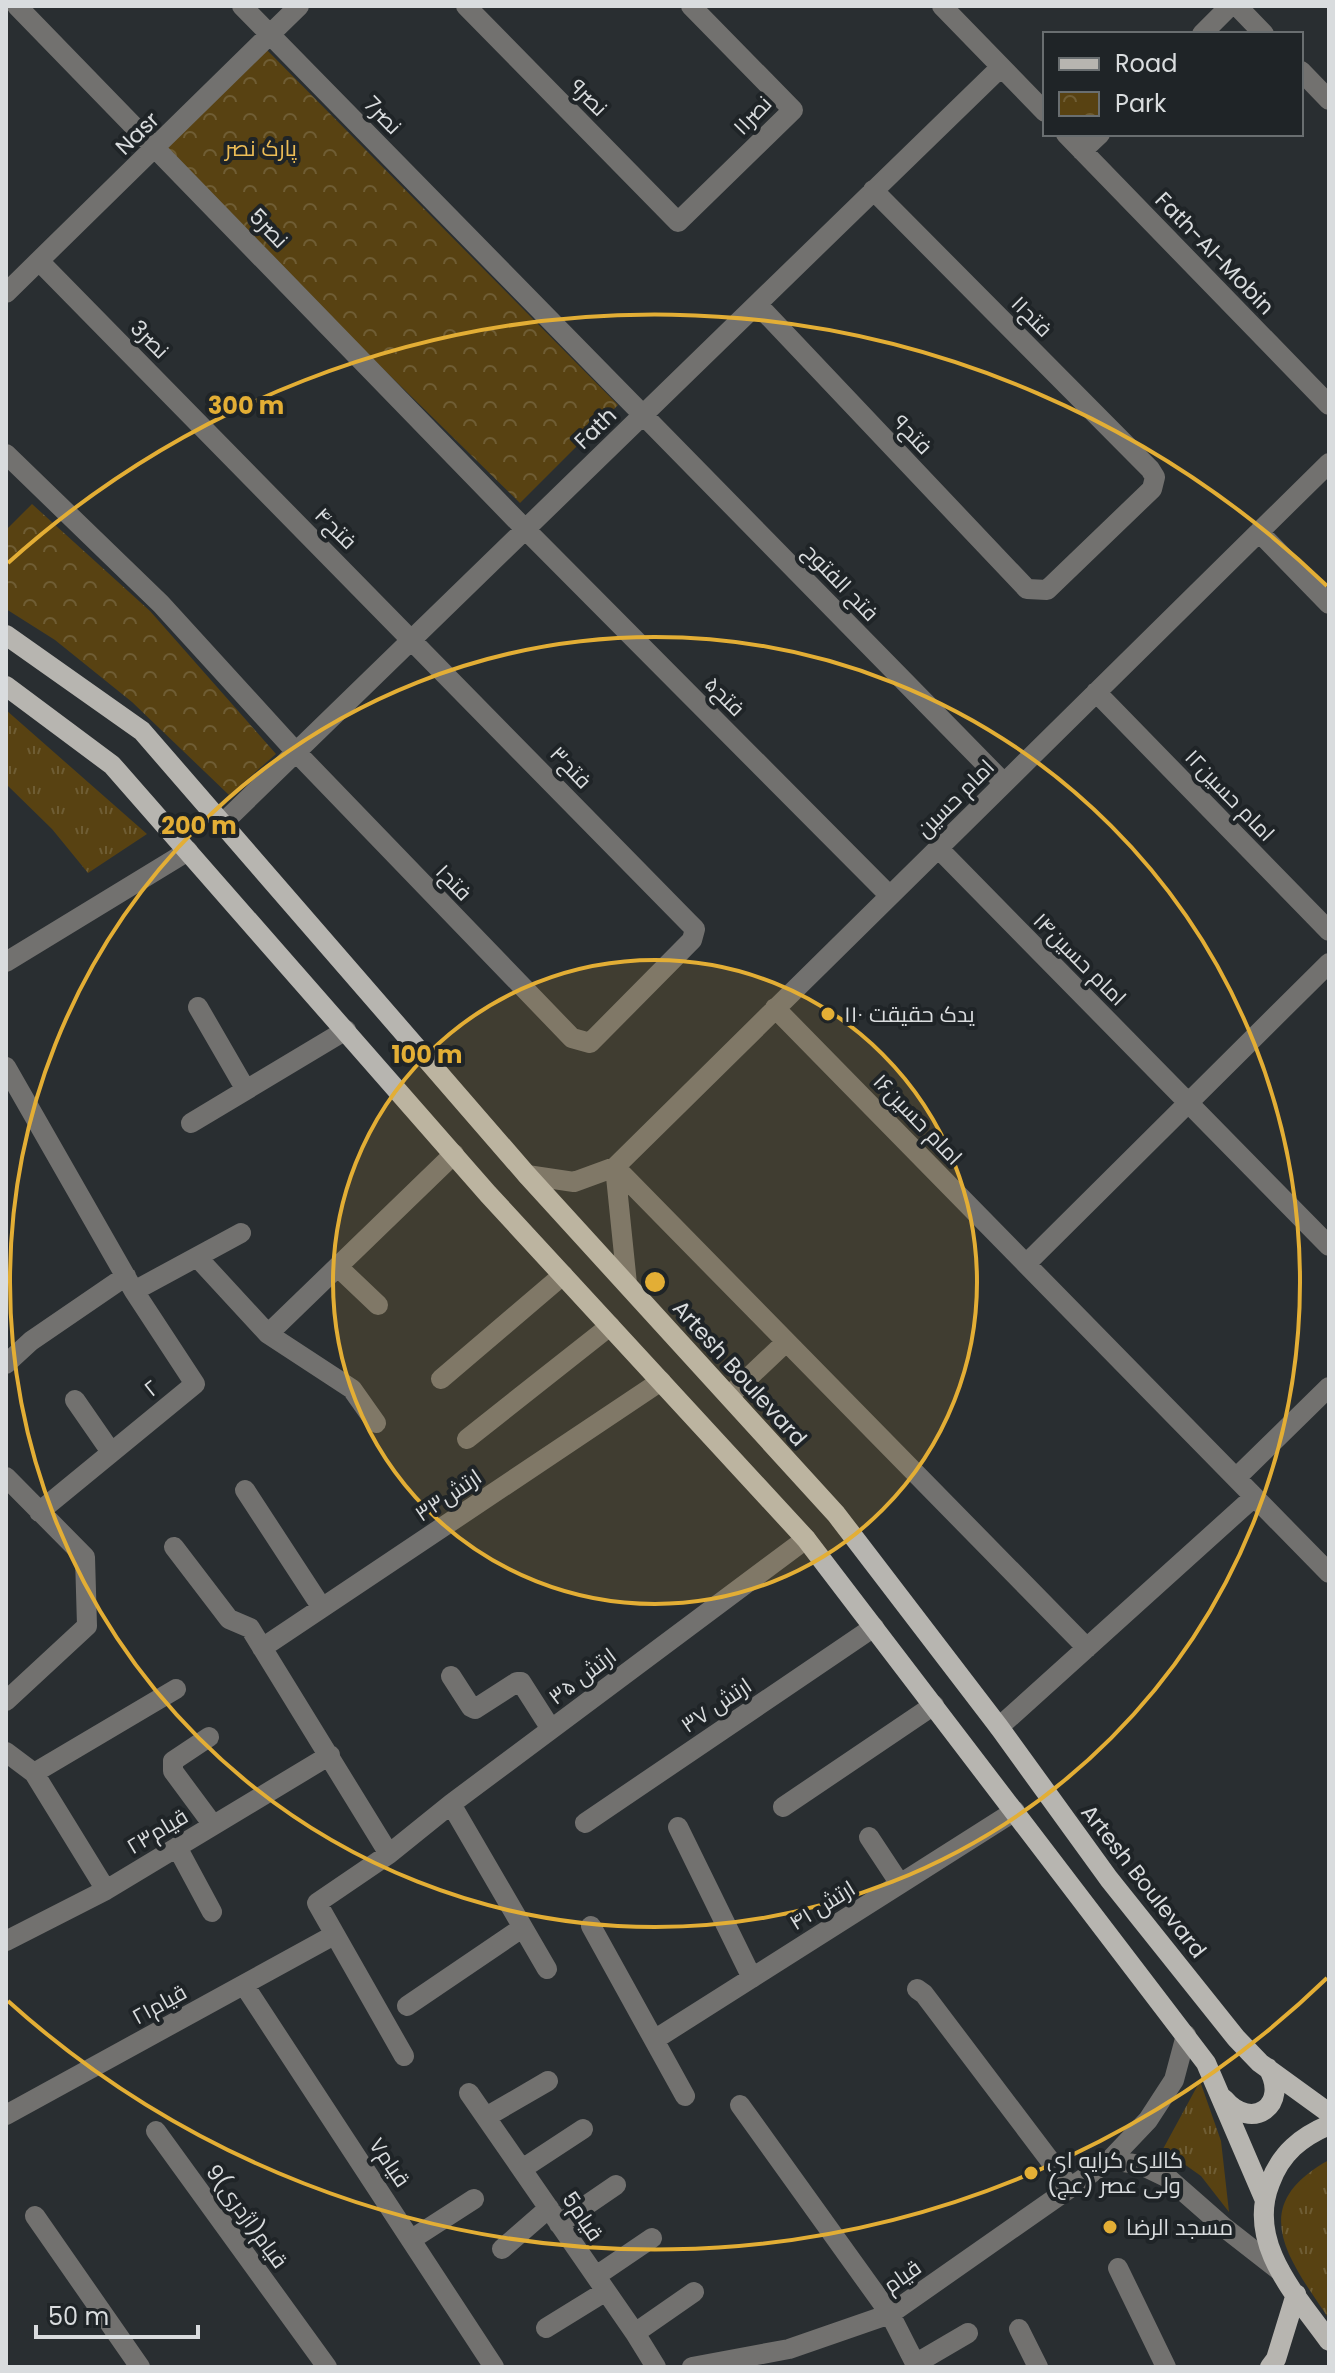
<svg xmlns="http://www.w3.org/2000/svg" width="1335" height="2373" font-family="Poppins,Cairo,sans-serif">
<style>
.grass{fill:url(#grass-tufts)}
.park{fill:url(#park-crowns)}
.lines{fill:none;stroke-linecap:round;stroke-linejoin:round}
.minor{stroke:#72716f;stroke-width:20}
.major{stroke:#b7b5b0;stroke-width:20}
.ring{fill:none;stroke:#e3ae35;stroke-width:4}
.poi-dot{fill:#e3ae35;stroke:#1f2427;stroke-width:3}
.labels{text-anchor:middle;stroke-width:8;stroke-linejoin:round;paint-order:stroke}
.street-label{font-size:22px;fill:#d9dcde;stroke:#1f2427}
.park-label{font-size:22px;fill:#edbd56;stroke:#1f2427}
.poi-label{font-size:22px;fill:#d9dcde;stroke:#1f2427;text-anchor:start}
.centre{fill:#e3ae35;stroke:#1f2427;stroke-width:4}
.ring-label{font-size:24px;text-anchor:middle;font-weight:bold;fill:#e3ae35;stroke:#1f2427;stroke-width:8;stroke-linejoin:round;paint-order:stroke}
</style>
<defs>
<pattern id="grass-tufts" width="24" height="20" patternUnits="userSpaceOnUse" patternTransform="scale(2)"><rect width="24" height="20" fill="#584212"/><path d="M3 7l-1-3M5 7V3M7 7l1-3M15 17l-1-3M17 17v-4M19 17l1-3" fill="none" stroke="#6f5d34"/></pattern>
<pattern id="park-crowns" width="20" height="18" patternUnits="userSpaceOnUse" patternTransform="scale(2)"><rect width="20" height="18" fill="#584212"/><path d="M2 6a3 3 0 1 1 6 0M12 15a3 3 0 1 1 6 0" fill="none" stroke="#6f5d34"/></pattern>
</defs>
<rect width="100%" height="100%" fill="#292e31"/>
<path class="grass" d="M6,711V710L147,834L88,873L52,829L6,784Z
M1200,2081L1221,2141L1229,2212L1201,2176L1163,2149Z
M1329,2160V2319C1289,2259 1245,2206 1329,2160Z"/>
<path class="park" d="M263,46L618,405L520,503L157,147Z
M32,504L150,611L276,754L229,795L132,702L55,640L6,609V530Z"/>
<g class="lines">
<path class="minor" d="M17,6L525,529L890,896
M242,6L1004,783
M466,6L678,222L793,110L691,6
M942,6L1045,112
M1237,6L1264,34
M1202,34L1230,6
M1301,71L1329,100
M1066,134L1329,405
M1082,151L1100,134
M6,293L299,6
M757,304L1027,589L1047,590L1152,489L1155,477L1150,469L873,190
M6,454L161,604L296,752L572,1038L590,1043L692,940L695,929L689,923L39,261
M1259,532L1329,604
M1096,692L1329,931
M222,824L1001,67
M938,848L1329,1246
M6,962L188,851
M198,1007L246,1090
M775,1008L1329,1573
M6,1067L134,1291L195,1384L39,1512
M191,1123L346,1030
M615,1167L1087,1648
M615,1167L627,1284
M527,1175L574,1182L615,1167L1329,463
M197,1257L268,1334L352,1389L376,1423
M1026,1264L1329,963
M338,1267L378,1305
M134,1291L241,1233
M268,1334L454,1154
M6,1364L31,1341L126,1276
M441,1379L563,1275
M729,1396L786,1342
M75,1400L111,1452
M467,1439L610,1326
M6,1477L85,1557L87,1626L6,1701
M1236,1478L1329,1387
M245,1490L322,1608
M174,1547L229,1619L250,1628L389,1854
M262,1648L661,1381
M451,1676L471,1707L475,1709L517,1682H521L551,1729
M999,1727L1254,1497
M209,1737L173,1761V1771L213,1825
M6,1752L34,1773L106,1890
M34,1773L176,1689
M451,1804L547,1969
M783,1807L934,1705
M585,1823L874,1627
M678,1827L752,1978
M869,1837L900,1884
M177,1847L212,1912
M591,1926L685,2096
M6,1941L106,1890L330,1755
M244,1985L494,2367
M917,1989L924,1994L1070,2187
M407,2006L522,1928
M654,2040L1015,1811
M404,2056L317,1903L389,1854L451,1804L806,1539
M469,2093L635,2333L656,2367
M740,2105L890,2314L917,2367
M6,2115L334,1935
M486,2117L548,2081
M156,2131L327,2367
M1110,2160L1141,2165L1168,2178L1225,2228L1280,2271
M522,2169L583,2129
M35,2216L140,2367
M559,2224L616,2185
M412,2239L474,2199
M502,2249L549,2208
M1118,2268L1166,2367
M596,2276L652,2238
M546,2328L606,2291
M1019,2329L1038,2367
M635,2333L694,2292
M915,2364L968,2333
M692,2367L789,2349L890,2314L1110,2160L1148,2120L1174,2080L1186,2035"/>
<path class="major" d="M6,635L142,731L527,1175L836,1514L999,1727L1109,1879L1236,2038L1260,2063L1329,2113
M6,686L112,765L488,1194L806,1539L1206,2063L1264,2198
M1224,2099C1252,2132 1290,2105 1268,2068
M1329,2125C1301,2137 1281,2153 1270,2183C1246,2243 1296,2295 1329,2341
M1270,2367L1276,2359L1296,2294"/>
</g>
<circle cx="655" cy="1282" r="322" fill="#e3ae35" fill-opacity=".12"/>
<g class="ring">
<circle cx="655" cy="1282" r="322"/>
<circle cx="655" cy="1282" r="645"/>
<path d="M1327 1978A967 967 0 0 1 8 2001M8 563A967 967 0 0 1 1327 586"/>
</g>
<g class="poi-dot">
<circle cx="828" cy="1014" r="8"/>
<circle cx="1031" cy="2173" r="8"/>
<circle cx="1110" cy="2227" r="8"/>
</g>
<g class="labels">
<g class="street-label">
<text transform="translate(589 97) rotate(45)" y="8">۹نصر</text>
<text transform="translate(383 115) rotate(46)" y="8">7نصر</text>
<text transform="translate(752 115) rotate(-46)" y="8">۱۱نصر</text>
<text transform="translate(137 133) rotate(-44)" y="8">Nasr</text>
<text transform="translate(269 228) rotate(46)" y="8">5نصر</text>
<text transform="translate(1215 253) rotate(46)" y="8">Fath-Al-Mobin</text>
<text transform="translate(1032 316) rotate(45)" y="8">۱۱فتح</text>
<text transform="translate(150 339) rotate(45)" y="8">3نصر</text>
<text transform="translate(595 428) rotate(-44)" y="8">Fath</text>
<text transform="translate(913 434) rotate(46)" y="8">۹فتح</text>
<text transform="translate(336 528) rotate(45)" y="8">فتح۴</text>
<text transform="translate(841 582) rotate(46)" y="8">فتح الفتوح</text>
<text transform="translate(725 696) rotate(45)" y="8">۵فتح</text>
<text transform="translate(571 767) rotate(46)" y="8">۳فتح</text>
<text transform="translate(1230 795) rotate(46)" y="8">امام حسین۱۲</text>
<text transform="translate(955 798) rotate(-45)" y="8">امام حسین</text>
<text transform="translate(454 882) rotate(46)" y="8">۱فتح</text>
<text transform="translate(1080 959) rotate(45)" y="8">امام حسین۱۴</text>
<text transform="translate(918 1119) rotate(46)" y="8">امام حسین۱۶</text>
<text transform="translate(740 1373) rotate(48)" y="8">Artesh Boulevard</text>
<text transform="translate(151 1388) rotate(-39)" y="8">۲</text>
<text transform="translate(448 1495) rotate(-34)" y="8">ارتش۳۳</text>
<text transform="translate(582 1676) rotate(-37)" y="8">ارتش ۳۵</text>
<text transform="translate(716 1705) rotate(-34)" y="8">ارتش ۳۷</text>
<text transform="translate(157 1831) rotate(-31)" y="8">قیام۲۳</text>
<text transform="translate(1144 1881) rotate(52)" y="8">Artesh Boulevard</text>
<text transform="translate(822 1905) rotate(-32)" y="8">ارتش ۴۱</text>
<text transform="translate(159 2004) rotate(-29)" y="8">قیام۲۱</text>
<text transform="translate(390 2162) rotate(56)" y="8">قیام۷</text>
<text transform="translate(247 2216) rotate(54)" y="8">قیام(اژدری)9</text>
<text transform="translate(583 2216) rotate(56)" y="8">قیام5</text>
<text transform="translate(902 2276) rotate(-35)" y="8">قیام</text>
</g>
<g class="park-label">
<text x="261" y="156">پارک نصر</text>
</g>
<g class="poi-label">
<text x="844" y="1022">یدک حقیقت ۱۱۰</text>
<text x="1047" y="2168">کالای کرایه ای<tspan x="1047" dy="25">ولی عصر (عج)</tspan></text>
<text x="1126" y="2235">مسجد الرضا</text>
</g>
</g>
<circle cx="655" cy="1282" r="12" class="centre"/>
<g class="ring-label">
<text x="246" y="414">300 m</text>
<text x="199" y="834">200 m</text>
<text x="427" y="1063">100 m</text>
</g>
<rect width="1335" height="2373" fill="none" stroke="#d9dcde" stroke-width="16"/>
<rect x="1043" y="32" width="260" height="104" fill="#1f2427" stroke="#696e70" stroke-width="2"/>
<rect x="1059" y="58" width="40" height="12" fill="#b7b5b0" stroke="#696e70" stroke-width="2"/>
<text x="1115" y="72" font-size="24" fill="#d9dcde">Road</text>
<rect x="1059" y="92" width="40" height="24" fill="url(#park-crowns)" stroke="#696e70" stroke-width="2"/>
<text x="1115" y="112" font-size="24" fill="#d9dcde">Park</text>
<path d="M36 2325v12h162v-12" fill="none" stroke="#d9dcde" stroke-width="4"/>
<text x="48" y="2325" font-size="24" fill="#d9dcde" stroke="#1f2427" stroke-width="6" paint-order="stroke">50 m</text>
</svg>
